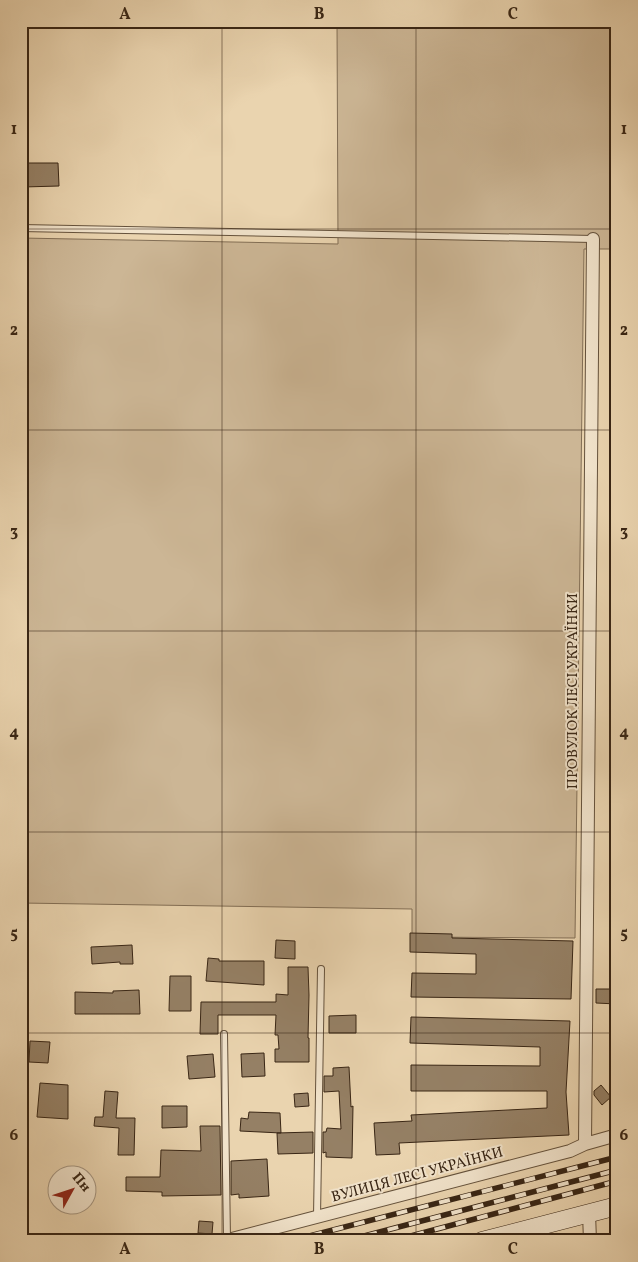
<svg xmlns="http://www.w3.org/2000/svg" width="638" height="1262" font-family="Vollkorn,serif">
<style>
.green{fill:#ccb695;stroke:#826e55}
.building{fill:#958065;stroke:#392615}
.lines{fill:none;stroke-linecap:round;stroke-linejoin:round}
.lane-casing{stroke:#65523c;stroke-width:8}
.street-casing{stroke:#65523c;stroke-width:14}
.secondary-casing{stroke:#392615;stroke-width:19}
.lane{stroke:#f1e3cb;stroke-width:6}
.street{stroke:#f1e3cb;stroke-width:12}
.secondary{stroke:#f1e3cb;stroke-width:18}
.rail-casing{stroke:#392615;stroke-width:5.5}
.rail{stroke:#f1e3cb;stroke-width:4;stroke-dasharray:11;stroke-linecap:butt}
.grid{fill:none;stroke:#392615;stroke-width:1;stroke-opacity:0.55}
.labels{text-anchor:middle;stroke-width:4;stroke-linejoin:round;paint-order:stroke}
.street-label{font-size:15px;fill:#392615;stroke:#f1e3cb}
.neatline{fill:none;stroke:#392615;stroke-width:2}
.grid-label{font-size:16px;text-anchor:middle;font-weight:bold;fill:#392615}
</style>
<rect width="100%" height="100%" fill="#ead4af"/>
<filter id="stains"><feTurbulence type="fractalNoise" baseFrequency=".004" numOctaves="4"/><feColorMatrix values="0 0 0 0 .2 0 0 0 0 .09 0 0 0 0 .02 0 0 0 .5 -.17"/></filter>
<radialGradient id="worn" r=".72"><stop offset=".6" stop-color="#630" stop-opacity="0"/><stop offset="1" stop-color="#630" stop-opacity=".3"/></radialGradient>
<path class="green" d="M337,21H617V249H584L575,938L412,937V909L21,903V238L338,244Z"/>
<path class="building" d="M23,163H58L59,186L23,187Z
M410,933L452,934V938L573,941L571,999L411,997L412,973L476,974V954L410,952Z
M276,940L295,941V959L275,958Z
M132,945L133,964H120V962L92,964L91,947Z
M208,958L219,959V961H264V985L206,981Z
M288,967H308L309,995L308,1038H309V1062H275V1049H279L278,1035H275L276,1015H218V1034H200L201,1002H276V994L288,995Z
M170,976H191V1011H169Z
M596,989H617V1004L596,1003Z
M139,990L140,1014H75V992L113,993V991Z
M356,1015V1033H329V1016Z
M411,1017L570,1021L566,1092L569,1135L399,1143L400,1154L376,1155L374,1123L412,1121L411,1115L547,1108V1091H411V1065L540,1066V1047L410,1043Z
M30,1041L50,1042L48,1063L29,1062Z
M264,1053L265,1076L242,1077L241,1054Z
M213,1054L215,1077L189,1079L187,1056Z
M349,1067L351,1107L353,1106L352,1158L326,1157V1152L323,1153V1132H326L327,1128L341,1129L339,1091L324,1092V1076H333V1068Z
M40,1083L68,1085V1119L37,1117Z
M601,1085L611,1097L602,1105L594,1095V1091Z
M105,1091L118,1092L116,1118H135L134,1155H118L119,1128L94,1126L95,1117H103Z
M308,1093L309,1106L295,1107L294,1094Z
M162,1106H187V1127L162,1128Z
M249,1112L280,1113L281,1133L240,1131L241,1118L248,1119Z
M200,1126H220L221,1195L162,1196V1192L126,1191V1177H160L161,1150L201,1151Z
M313,1132V1153L278,1154L277,1133Z
M267,1159L269,1196L239,1198V1194L231,1195V1161Z
M199,1221L213,1222L212,1234L198,1233Z"/>
<g class="lines">
<defs>
<path id="lane" d="M21,228L593,239
M224,1034L227,1240
M317,1217L321,969"/>
<path id="street" d="M585,1144L593,239
M589,1213L590,1241
M224,1241L570,1151L585,1144L617,1135"/>
<path id="secondary" d="M482,1241L617,1206"/>
</defs>
<use href="#lane" class="lane-casing"/>
<use href="#street" class="street-casing"/>
<use href="#secondary" class="secondary-casing"/>
<use href="#lane" class="lane"/>
<use href="#street" class="street"/>
<use href="#secondary" class="secondary"/>
<defs>
<path id="rail" d="M290,1241L617,1157
M345,1241L617,1170
M392,1241L617,1181"/>
</defs>
<use href="#rail" class="rail-casing"/>
<use href="#rail" class="rail"/>
</g>
<path class="grid" d="M222,21V1241M416,21V1241M21,229H617M21,430H617M21,631H617M21,832H617M21,1033H617"/>
<g class="labels">
<g class="street-label">
<text transform="translate(572 691) rotate(-90)" y="5">ПРОВУЛОК ЛЕСІ УКРАЇНКИ</text>
<text transform="translate(417 1174) rotate(-15)" y="5">ВУЛИЦЯ ЛЕСІ УКРАЇНКИ</text>
</g>
</g>
<rect width="638" height="1262" fill="none" stroke="#ead4af" stroke-width="55"/>
<g transform="translate(72 1190) rotate(50)"><circle r="24" fill="#f1e3cb" stroke="#a79782"/>
<path d="M0-4L9 19L0 12L-9 19Z" fill="#8f2418"/>
<text y="-8" font-size="14" font-weight="bold" text-anchor="middle" fill="#392615">Пн</text>
</g>
<rect x="28" y="28" width="582" height="1206" class="neatline"/>
<g class="grid-label">
<text x="125" y="19">A</text>
<text x="319" y="19">B</text>
<text x="513" y="19">C</text>
<text x="14" y="134">1</text>
<text x="624" y="134">1</text>
<text x="14" y="335">2</text>
<text x="624" y="335">2</text>
<text x="14" y="536">3</text>
<text x="624" y="536">3</text>
<text x="14" y="737">4</text>
<text x="624" y="737">4</text>
<text x="14" y="938">5</text>
<text x="624" y="938">5</text>
<text x="14" y="1140">6</text>
<text x="624" y="1140">6</text>
<text x="125" y="1254">A</text>
<text x="319" y="1254">B</text>
<text x="513" y="1254">C</text>
</g>
<rect width="100%" height="100%" filter="url(#stains)"/>
<rect width="100%" height="100%" fill="url(#worn)"/>
</svg>
